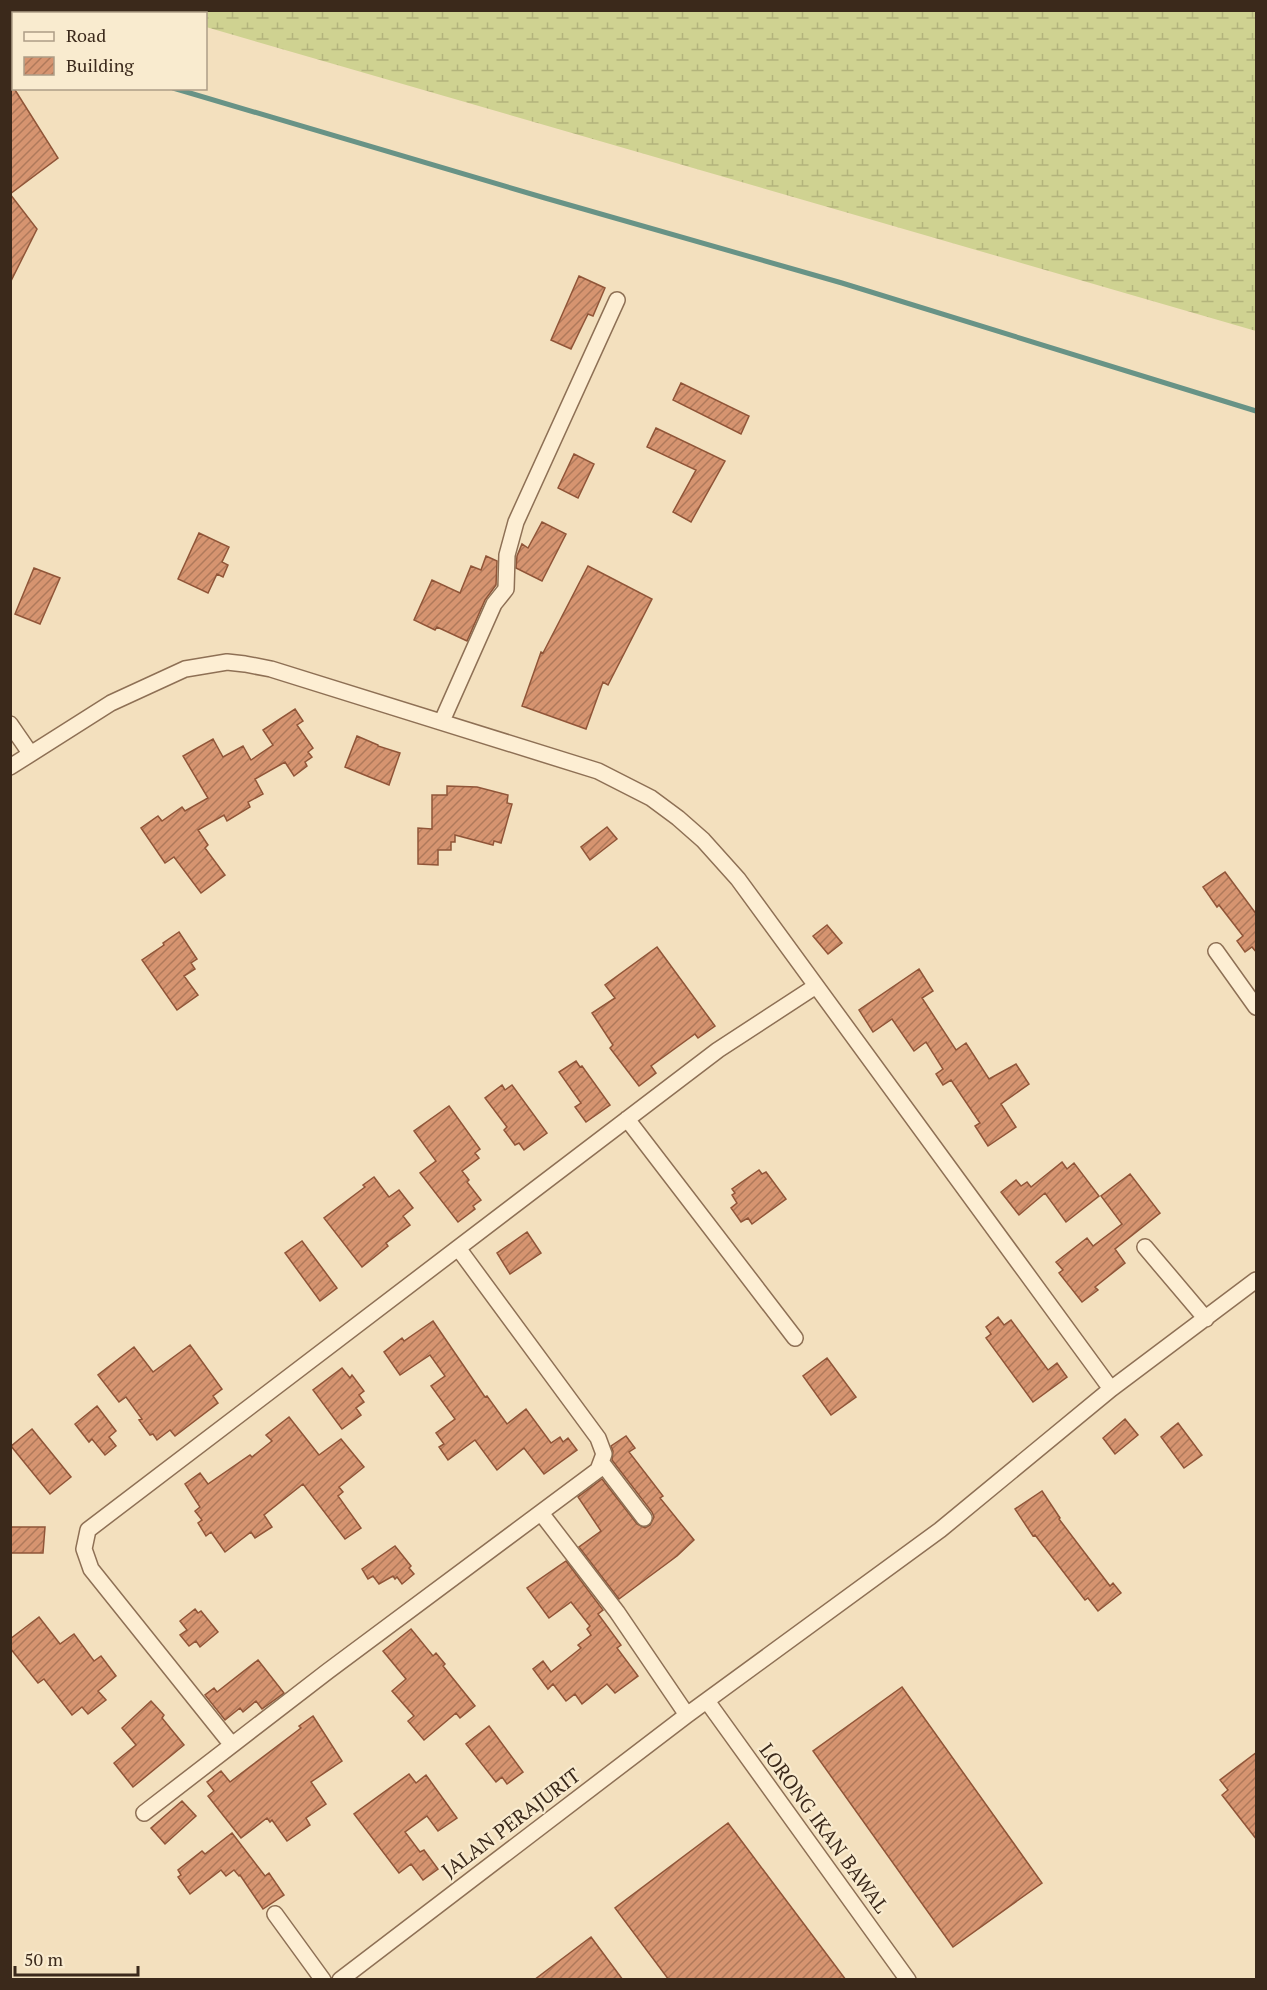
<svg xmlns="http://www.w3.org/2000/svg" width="1267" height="1990" font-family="'PT Serif',serif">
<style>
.wetland{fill:url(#wetland-marsh)}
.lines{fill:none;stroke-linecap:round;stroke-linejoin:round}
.stream{stroke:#689386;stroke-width:5}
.building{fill:url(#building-hatch);stroke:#905538;stroke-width:1.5}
.minor-casing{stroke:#8e7055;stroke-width:18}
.minor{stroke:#fdeed3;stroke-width:15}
.labels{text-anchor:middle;stroke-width:4.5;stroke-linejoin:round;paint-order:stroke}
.street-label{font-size:20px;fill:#3b291b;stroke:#f9ebcf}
</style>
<defs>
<pattern id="wetland-marsh" width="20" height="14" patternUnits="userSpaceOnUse" patternTransform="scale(1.5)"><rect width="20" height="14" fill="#cfd291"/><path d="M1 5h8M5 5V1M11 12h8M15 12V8" fill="none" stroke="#b3b47c"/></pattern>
<pattern id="building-hatch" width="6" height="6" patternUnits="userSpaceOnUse" patternTransform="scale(1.5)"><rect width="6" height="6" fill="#d69470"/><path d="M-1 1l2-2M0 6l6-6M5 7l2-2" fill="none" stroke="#af795b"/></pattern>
</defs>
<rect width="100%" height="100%" fill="#f3e0be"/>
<path class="wetland" d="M158,11H1256V331L206,27V14L165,13Z"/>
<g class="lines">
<path class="stream" d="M36,10L38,14
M173,88L545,198L842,283L1256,411"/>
</g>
<path class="building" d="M10,82L58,158L10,194Z
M10,194L37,229L10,283Z
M579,276L605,288L593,316L588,314L571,349L551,340Z
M681,383L749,416L741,434L673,400Z
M656,428L725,461L691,522L673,512L696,470L647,447Z
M574,454L594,464L578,498L558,488Z
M542,522L566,534L542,581L516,568L517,556L522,544L528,548Z
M199,533L229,547L222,562L228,565L223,577L217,574L208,593L178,579Z
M486,556L497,561L496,585L485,600L467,641L437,627L435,630L414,620L432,580L460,593L471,566L481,570Z
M588,566L652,599L608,685L603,682L586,729L522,706L541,652L543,653Z
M34,568L60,578L40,624L15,614Z
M295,709L303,721L297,725L313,748L308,752L312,757L305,762L307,766L294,776L285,762L255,779L263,794L248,802L250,807L227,821L224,815L198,830L208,845L205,848L225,875L201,893L174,857L165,863L141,828L158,816L162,821L182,807L185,811L208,798L183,756L213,739L223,757L243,746L251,760L273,745L263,730Z
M357,736L378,745V746L400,753L389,785L345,767Z
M447,786L477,787L508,795L507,803L512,804L501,843L494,841L493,845L455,835V842H451V850H438V865L418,864V828L432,829V795H447Z
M607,827L617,839L590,860L581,847Z
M1225,872L1257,915V953L1252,947L1245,952L1237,941L1243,936L1219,905L1217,907L1203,887Z
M827,925L842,943L828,954L813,936Z
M179,932L197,959L191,963L195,969L184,976L198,995L177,1010L142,960L164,945L163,943Z
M657,947L715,1026L698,1038L695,1034L651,1066L656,1073L639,1086L610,1048L613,1045L592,1013L615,998L605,985Z
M919,969L933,991L922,998L956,1050L966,1043L989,1079L1016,1064L1029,1084L1001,1104L1016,1127L988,1146L975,1126L980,1123L951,1080L943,1085L936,1074L943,1069L926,1042L914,1051L892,1019L873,1032L859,1010Z
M576,1061L580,1067L582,1066L610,1105L586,1122L575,1107L581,1103L559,1072Z
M502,1085L505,1090L512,1085L547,1133L524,1150L519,1143L515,1145L504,1130L507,1127L485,1098Z
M449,1106L480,1149L475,1153L479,1158L462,1171L469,1180L467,1182L481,1200L473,1206L475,1209L458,1222L420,1173L436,1161L414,1131Z
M1062,1162L1067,1169L1074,1163L1099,1196L1066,1222L1045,1193L1019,1215L1001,1192L1016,1180L1021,1186L1027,1182L1031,1187Z
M759,1170L762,1174L766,1172L786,1199L752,1224L748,1218L741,1222L731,1208L737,1203L732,1195L735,1193L732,1189Z
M1130,1174L1160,1213L1115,1249L1125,1263L1095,1287L1098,1290L1082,1302L1059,1273L1063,1270L1056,1262L1087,1238L1093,1246L1122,1224L1101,1196Z
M374,1177L389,1197L399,1190L413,1208L403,1216L410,1225L386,1243L388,1246L362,1267L324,1218L365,1187L363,1185Z
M527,1232L541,1253L510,1274L497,1253Z
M302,1241L337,1288L320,1301L285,1253Z
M998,1317L1004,1325L1011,1320L1048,1370L1057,1363L1067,1377L1033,1402L986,1338L991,1334L986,1327Z
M433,1321L485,1397L487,1396L507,1424L526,1409L551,1443L560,1437L563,1442L568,1438L577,1450L544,1474L524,1448L497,1470L475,1440L448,1460L439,1447L444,1444L436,1433L455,1419L431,1386L445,1376L430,1355L400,1375L384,1352L402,1338L404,1341Z
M190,1345L222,1389L213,1396L218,1403L175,1436L170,1430L157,1440L153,1434L150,1435L139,1420L142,1419L126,1397L119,1402L98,1375L134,1347L153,1372Z
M827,1358L856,1397L831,1415L803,1376Z
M342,1368L350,1378L352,1375L364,1391L359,1395L364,1402L356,1408L361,1415L342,1429L313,1390Z
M97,1406L116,1431L109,1437L116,1446L105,1455L92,1439L89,1442L75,1424Z
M289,1417L319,1455L341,1439L364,1467L339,1487L343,1492L338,1496L361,1528L345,1539L303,1484L264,1515L272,1527L255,1538L251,1532L225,1552L211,1532L206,1536L198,1523L202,1520L195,1511L200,1507L185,1484L200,1473L208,1484L250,1455L252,1457L272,1441L266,1435Z
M1125,1419L1138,1435L1115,1454L1103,1438Z
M1178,1423L1202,1455L1184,1468L1161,1437Z
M32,1429L71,1477L50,1494L11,1446Z
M626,1436L635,1448L629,1452L663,1496L660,1498L694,1540L677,1556L619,1599L579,1547L601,1531L578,1497L602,1479L637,1524L645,1528L650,1525L654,1517L652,1512L612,1460L613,1451L611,1446Z
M1042,1491L1060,1518L1059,1519L1110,1586L1113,1583L1121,1593L1098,1611L1088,1598L1085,1600L1035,1535L1033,1536L1015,1509Z
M10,1527H45L43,1553H10Z
M395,1546L411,1566L409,1568L414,1574L402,1584L397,1577L395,1579L393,1576L379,1584L373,1576L368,1579L362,1569Z
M566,1561L603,1610L598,1614L621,1645L617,1648L638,1676L615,1693L607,1684L582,1704L575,1694L566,1701L553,1684L548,1689L533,1669L543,1661L551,1672L581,1648L578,1645L591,1635L587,1629L590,1626L571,1602L549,1618L527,1588Z
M195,1609L198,1613L201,1611L218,1632L200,1647L196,1641L189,1646L180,1635L187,1630L180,1621Z
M39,1617L60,1644L74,1634L94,1661L101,1656L116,1676L98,1691L106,1700L88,1714L82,1707L72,1715L44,1679L38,1683L10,1648V1639Z
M411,1629L433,1656L436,1653L445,1664L443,1666L475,1706L460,1718L456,1713L424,1740L408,1721L414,1716L392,1691L406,1679L383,1651Z
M258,1660L284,1693L262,1709L256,1701L243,1712L240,1708L225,1720L205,1695L214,1688L217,1692Z
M902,1687L1042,1883L953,1947L813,1751Z
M151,1701L164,1715L162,1718L184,1745L133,1787L114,1763L136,1745L122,1728Z
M313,1716L342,1761L311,1782L326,1804L306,1818L310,1825L287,1841L272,1820L270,1822L267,1818L241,1838L208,1796L214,1791L207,1782L221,1771L230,1782L301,1728L299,1726Z
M489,1726L523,1772L507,1784L502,1777L496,1782L466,1744Z
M1257,1752V1840L1222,1795L1228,1790L1220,1780Z
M409,1774L416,1783L426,1775L457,1818L438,1831L427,1816L405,1832L420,1852L424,1850L438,1869L423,1880L411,1864L399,1873L354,1814Z
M182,1801L196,1816L165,1844L151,1828Z
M728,1823L846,1980H669L615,1908Z
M232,1833L265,1876L269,1873L284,1895L263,1909L240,1875L239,1876L234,1870L226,1876L221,1870L190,1894L178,1877L181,1875L178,1870L202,1851L205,1854Z
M591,1937L623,1980H534Z"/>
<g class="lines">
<defs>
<path id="minor" d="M442,721L494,604L506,589L507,555L516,522L617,300
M10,724L30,753
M10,767L111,703L185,669L227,662L245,664L271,669L598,771L651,798L678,818L703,840L738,879L1111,1389
M1216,951L1256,1007
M627,1119L795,1338
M1145,1247L1206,1319
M602,1463L644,1518
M541,1513L617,1612L687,1715
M707,1701L908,1980
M232,1745L91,1569L84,1549L88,1530L458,1248
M144,1813L328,1671L598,1470L604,1454L598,1438L458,1248L718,1050L816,986
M275,1914L323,1980
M340,1980L687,1715L940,1530L1111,1389L1256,1280"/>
</defs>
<use href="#minor" class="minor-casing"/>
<use href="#minor" class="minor"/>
</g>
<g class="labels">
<g class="street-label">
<text transform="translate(511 1823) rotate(-37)" y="7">JALAN PERAJURIT</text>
<text transform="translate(824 1828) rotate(54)" y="7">LORONG IKAN BAWAL</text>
</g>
</g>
<rect width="1267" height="1990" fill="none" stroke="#3b291b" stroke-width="24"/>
<rect x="12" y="12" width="195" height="78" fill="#f9ebcf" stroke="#ad9d87" stroke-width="1.5"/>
<rect x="24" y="32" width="30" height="9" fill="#fdeed3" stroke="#ad9d87" stroke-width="1.5"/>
<text x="66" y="42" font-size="18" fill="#3b291b">Road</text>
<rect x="24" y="57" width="30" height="18" fill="url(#building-hatch)" stroke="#ad9d87" stroke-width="1.5"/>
<text x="66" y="72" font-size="18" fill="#3b291b">Building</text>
<path d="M15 1966v9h123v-9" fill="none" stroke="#3b291b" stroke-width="3"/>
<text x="24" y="1966" font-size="18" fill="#3b291b" stroke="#f9ebcf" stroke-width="4.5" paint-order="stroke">50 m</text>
</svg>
